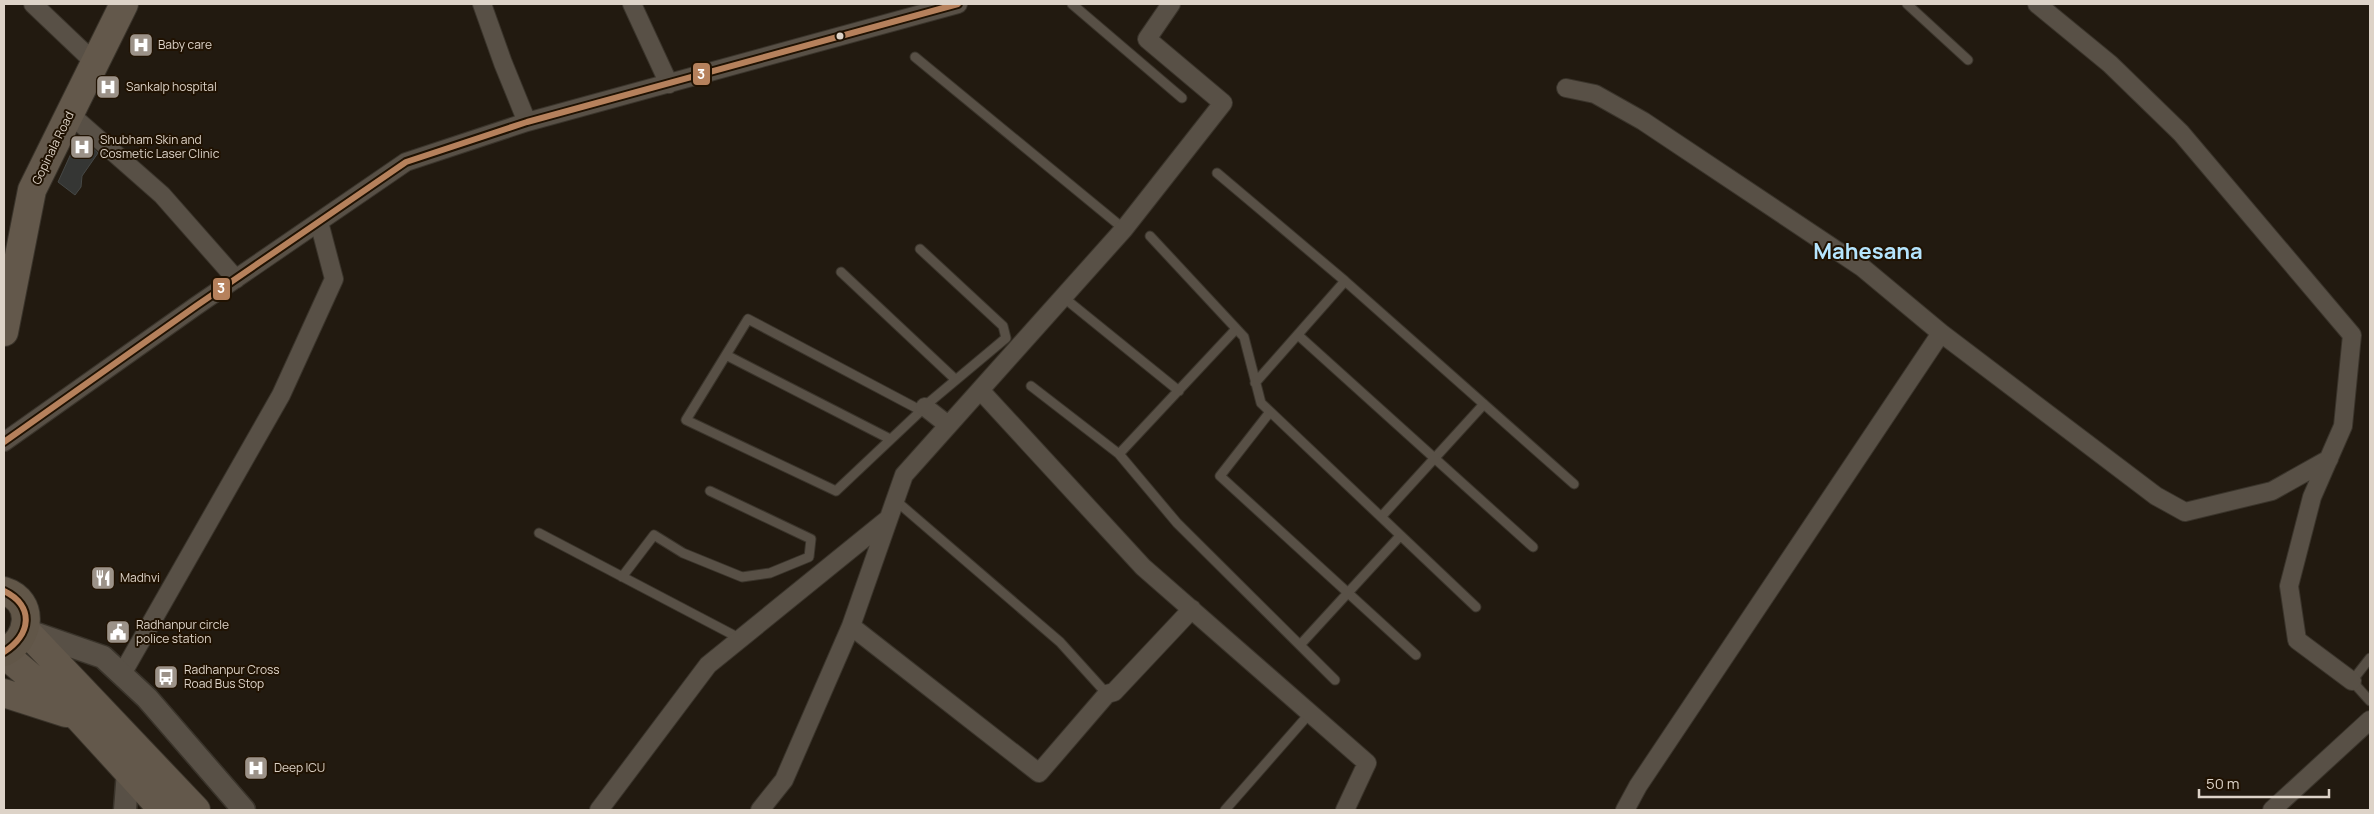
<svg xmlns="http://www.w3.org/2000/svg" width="2374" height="814" font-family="Manrope,sans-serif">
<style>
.building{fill:#353634;stroke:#464846}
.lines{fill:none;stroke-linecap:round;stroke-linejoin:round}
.service-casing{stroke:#3a342b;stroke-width:11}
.minor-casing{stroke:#3a342b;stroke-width:20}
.tertiary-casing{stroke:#3a342b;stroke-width:25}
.primary-casing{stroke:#3a342b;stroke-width:30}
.trunk-casing{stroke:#3a342b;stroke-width:30}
.service{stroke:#585046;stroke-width:9}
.minor{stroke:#585046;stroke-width:18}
.tertiary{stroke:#585046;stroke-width:22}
.primary{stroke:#63584b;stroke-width:28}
.trunk{stroke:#615648;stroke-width:28}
.bus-1-casing{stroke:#201202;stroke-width:10}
.bus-1{stroke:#b6815c;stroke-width:6}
.bus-dot{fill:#ddd3c8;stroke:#201202;stroke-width:2}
.labels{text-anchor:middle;stroke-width:4;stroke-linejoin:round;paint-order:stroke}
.poi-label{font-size:12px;fill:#ddd3c8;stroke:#201202;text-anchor:start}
.street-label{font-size:12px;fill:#ddd3c8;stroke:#201202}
.town-label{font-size:22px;font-weight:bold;fill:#b5e5fe;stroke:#201202}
.line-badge{stroke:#201202;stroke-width:2}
.badge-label{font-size:14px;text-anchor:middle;font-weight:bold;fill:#fff}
</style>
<rect width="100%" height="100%" fill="#221a10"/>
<path class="building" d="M79,136L98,153L82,176L81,187L75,195L58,182Z"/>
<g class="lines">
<defs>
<path id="service" d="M1072,4L1182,98
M1907,4L1968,60
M915,57L1124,229
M1217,173L1345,281
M1150,236L1244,337L1261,403L1476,607
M920,249L1003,326L1006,338L920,410L748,319L686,420L836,491L925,407
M841,272L956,380
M1063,297L1179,391
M1236,329L1119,454L1177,523L1335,680
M1298,335L1533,547
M726,355L890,439
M1255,383L1345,281L1574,484
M1031,386L1119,454
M1270,412L1220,476L1416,655
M895,500L1060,642L1107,694
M1381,517L1484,404
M539,533L741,639
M622,577L654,535L683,553L742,577L770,573L809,557L811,539L710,491
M1300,645L1400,536
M2370,658L2352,681L2370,701
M1225,810L1310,713"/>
<path id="minor" d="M33,4L95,63
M482,4L503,63L527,122
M632,4L669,84
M2037,4L2110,64L2181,133L2352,335L2343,426L2312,497L2289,586L2297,640L2352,681
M1566,88L1595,94L1643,121L1863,268L1941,333L2156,496L2185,512L2272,491L2329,459
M70,114L162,195L236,279
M980,390L1143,567L1367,763L1345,810
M925,407L948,425
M4,442L196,306L406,162L527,122L958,4
M851,626L1039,773L1107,694L1114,692L1192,609
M122,674L281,395L334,279L319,222
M599,810L708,665L888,519
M760,810L784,780L851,626L904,475L1124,229L1223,103L1147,39L1171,4
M1625,810L1638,786L1941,333
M2272,810L2370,720"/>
<path id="tertiary" d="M25,630L103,657L147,698L244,810
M125,810L128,771"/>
<path id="primary" d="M4,332L32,190L124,4
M25,630L196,810
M4,654L79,718L163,810
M4,693L66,713"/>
<path id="trunk" d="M4,591C36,601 30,640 4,652"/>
</defs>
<use href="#service" class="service-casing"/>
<use href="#minor" class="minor-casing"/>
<use href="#tertiary" class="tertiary-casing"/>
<use href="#primary" class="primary-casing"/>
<use href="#trunk" class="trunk-casing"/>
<use href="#service" class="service"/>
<use href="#minor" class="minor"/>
<use href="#tertiary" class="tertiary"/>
<use href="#primary" class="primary"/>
<use href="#trunk" class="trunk"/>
<defs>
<path id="bus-1" d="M4,442L196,306L406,162L527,122L958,4
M4,591C35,606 31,635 4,652"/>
</defs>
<use href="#bus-1" class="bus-1-casing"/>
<use href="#bus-1" class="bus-1"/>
</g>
<defs>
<symbol id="hospital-square" viewBox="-11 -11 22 22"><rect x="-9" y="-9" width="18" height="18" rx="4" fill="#9c9288" stroke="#201202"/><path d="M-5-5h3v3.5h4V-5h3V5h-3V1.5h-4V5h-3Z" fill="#fff"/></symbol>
<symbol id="restaurant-square" viewBox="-11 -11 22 22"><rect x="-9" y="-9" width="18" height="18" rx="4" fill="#9c9288" stroke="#201202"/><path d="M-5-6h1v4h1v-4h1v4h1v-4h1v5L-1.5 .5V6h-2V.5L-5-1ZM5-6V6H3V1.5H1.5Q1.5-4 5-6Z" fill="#fff"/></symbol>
<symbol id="civic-square" viewBox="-11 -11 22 22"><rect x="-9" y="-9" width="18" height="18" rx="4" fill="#9c9288" stroke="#201202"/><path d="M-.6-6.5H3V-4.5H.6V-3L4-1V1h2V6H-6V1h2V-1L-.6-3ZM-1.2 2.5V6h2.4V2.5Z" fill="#fff"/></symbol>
<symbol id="bus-square" viewBox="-11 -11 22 22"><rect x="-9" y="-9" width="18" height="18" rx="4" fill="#9c9288" stroke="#201202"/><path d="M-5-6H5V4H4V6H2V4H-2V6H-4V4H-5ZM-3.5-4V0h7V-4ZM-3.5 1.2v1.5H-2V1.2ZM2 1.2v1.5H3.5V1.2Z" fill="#fff"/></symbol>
</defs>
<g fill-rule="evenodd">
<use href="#hospital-square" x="127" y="31" width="28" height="28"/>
<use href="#hospital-square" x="94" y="73" width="28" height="28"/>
<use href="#hospital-square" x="68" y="133" width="28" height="28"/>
<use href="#restaurant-square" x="89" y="564" width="28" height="28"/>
<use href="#civic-square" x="104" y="618" width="28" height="28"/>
<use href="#bus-square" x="152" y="663" width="28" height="28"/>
<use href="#hospital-square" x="242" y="754" width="28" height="28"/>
</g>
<circle class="bus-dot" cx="840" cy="36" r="4.5"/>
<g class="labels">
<g class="poi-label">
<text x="158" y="49">Baby care</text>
<text x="126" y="91">Sankalp hospital</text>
<text x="100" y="144">Shubham Skin and<tspan x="100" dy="14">Cosmetic Laser Clinic</tspan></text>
<text x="120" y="582">Madhvi</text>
<text x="136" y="629">Radhanpur circle<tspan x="136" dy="14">police station</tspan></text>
<text x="184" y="674">Radhanpur Cross<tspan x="184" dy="14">Road Bus Stop</tspan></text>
<text x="274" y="772">Deep ICU</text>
</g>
<g class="street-label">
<text transform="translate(53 148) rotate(-64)" y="4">Gopinala Road</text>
</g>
<g class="town-label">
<text x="1868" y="259">Mahesana</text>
</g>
</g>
<g class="line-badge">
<rect x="692" y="62" width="19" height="24" rx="5" fill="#b6815c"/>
<rect x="212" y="277" width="19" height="24" rx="5" fill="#b6815c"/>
</g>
<g class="badge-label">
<text x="701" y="79">3</text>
<text x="221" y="293">3</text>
</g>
<rect width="2374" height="814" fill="none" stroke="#ddd3c8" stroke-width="10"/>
<path d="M2199 789v8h130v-8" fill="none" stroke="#ddd3c8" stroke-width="2.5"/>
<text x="2206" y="789" font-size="15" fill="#ddd3c8" stroke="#201202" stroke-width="4" paint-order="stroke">50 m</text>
</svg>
